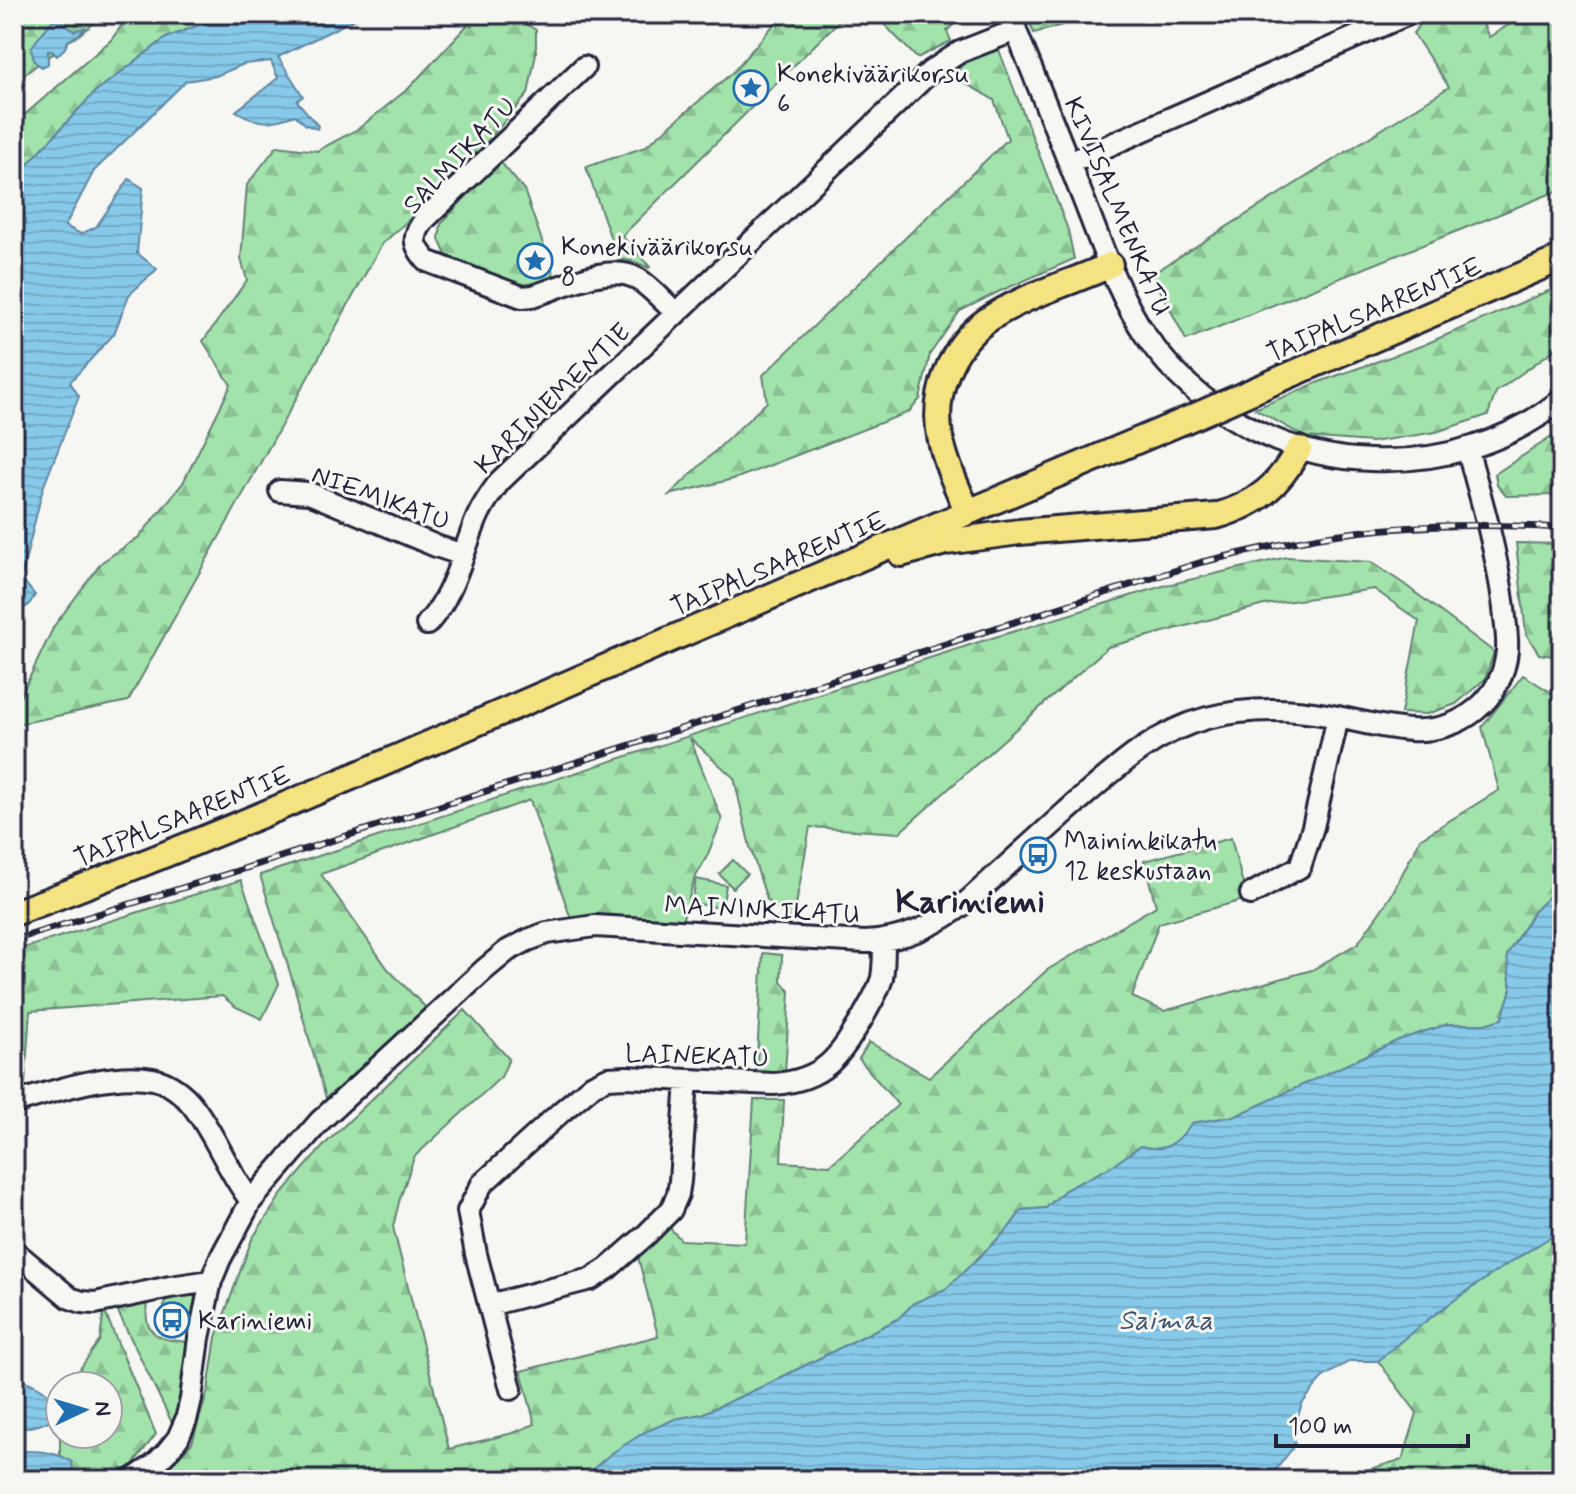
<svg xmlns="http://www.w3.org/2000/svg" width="1576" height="1494" font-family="Mynerve,sans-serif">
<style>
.grass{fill:url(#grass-tufts);stroke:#628273;stroke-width:2}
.forest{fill:url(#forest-firs);stroke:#628273;stroke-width:2}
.park{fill:#a2e2ab;stroke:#628273;stroke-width:2}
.water{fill:url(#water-rules);stroke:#5f86a3;stroke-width:2}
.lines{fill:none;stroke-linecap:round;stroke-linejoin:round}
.minor-casing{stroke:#22223b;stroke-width:26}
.major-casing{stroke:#22223b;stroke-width:30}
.minor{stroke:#f6f6f2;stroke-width:20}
.major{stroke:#f5e382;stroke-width:24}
.rail-casing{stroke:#22223b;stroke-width:7}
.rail{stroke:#f6f6f2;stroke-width:4;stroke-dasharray:12;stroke-linecap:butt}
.major-bridge-casing{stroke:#22223b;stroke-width:30;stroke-linecap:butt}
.major-bridge{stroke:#f5e382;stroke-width:24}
.labels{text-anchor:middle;stroke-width:6;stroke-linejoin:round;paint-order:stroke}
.poi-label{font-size:26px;fill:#22223b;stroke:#f6f6f2;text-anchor:start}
.street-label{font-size:26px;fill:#22223b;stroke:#f6f6f2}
.water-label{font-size:28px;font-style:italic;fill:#40546f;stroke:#f6f6f2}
.district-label{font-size:34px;font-weight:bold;fill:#22223b;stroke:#f6f6f2}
</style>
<defs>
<pattern id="grass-tufts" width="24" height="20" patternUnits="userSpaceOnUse" patternTransform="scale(2)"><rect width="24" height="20" fill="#a2e2ab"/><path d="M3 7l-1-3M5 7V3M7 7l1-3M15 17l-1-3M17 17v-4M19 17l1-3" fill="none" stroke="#8bc294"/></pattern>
<pattern id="forest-firs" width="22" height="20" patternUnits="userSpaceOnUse" patternTransform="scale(2)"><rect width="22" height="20" fill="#a2e2ab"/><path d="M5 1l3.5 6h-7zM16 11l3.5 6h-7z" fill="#8bc294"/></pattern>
<pattern id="water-rules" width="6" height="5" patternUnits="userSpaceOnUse" patternTransform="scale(2)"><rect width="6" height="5" fill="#87c9e8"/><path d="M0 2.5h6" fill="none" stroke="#74acc8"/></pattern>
</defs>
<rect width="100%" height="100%" fill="#f6f6f2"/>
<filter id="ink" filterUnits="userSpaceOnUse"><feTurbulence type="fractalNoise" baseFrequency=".0125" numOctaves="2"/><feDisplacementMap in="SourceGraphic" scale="16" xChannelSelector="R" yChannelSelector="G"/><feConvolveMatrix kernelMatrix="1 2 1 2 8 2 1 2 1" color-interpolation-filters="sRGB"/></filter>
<g filter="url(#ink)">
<path class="grass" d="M199,1291L193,1326L183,1329C168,1324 160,1312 166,1297Z"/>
<path class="forest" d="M14,14H106L75,38L68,41L62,50L47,57L14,83Z
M130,14H227L166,38L95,92L14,179V124L111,40Z
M496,14H510L536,30V53L528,94L458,176L382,244L128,701L14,725V710L54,626L102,562L139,537L183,483L231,385L203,341L247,280L241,259L247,185L277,146L317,151L358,129L409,88L475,17Z
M783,14H846L622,236L650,267L649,268L635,262L618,259L586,167L645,147L733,72Z
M874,14H964L947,31L951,41L917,58Z
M1026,14H1101L1034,33Z
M1429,14H1478L1489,37L1526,14H1562V189L1186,340L1152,274L1449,87L1413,33Z
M999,50L1068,230L1074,259L998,292L960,311L930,354L920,399L909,412L737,478L669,495L767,402L763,375L1008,139L994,100L953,76L966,60Z
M499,160L524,190L555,278L534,288L513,285L446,255L439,239L441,224Z
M1562,285V344L1496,392L1488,415L1436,432L1372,442L1305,437L1255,409L1319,382L1421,346Z
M1562,430V495L1506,496L1497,485L1495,474Z
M1516,543L1562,544V657L1539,654L1526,634Z
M1287,557L1371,562L1404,584L1494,652L1485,679L1456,704L1427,714L1401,713L1419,621L1374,589L1264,605L1108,647L899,833L810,827L793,922L767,900L750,847L734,778L690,738L722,820L707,856L694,880L681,925L571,919L530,800L321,874L388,969L429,1011L326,1098L292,979L260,875L979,642L1163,586Z
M1523,675L1557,696L1562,751V884L1534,911L1507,955L1511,989L1502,1019L1485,1024H1448L1399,1040L1236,1116L1192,1123C1176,1145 1168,1153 1140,1146L1111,1167L1065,1190L1046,1208L1022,1210L1008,1229L946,1289L914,1303L898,1319L766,1385L702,1414L675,1419L612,1453L580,1480H180L166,1470L192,1443L208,1390L216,1337L252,1239L281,1195L326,1143L465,1010L509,1059L501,1077L414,1157L399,1202L393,1227L449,1449L513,1433L535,1424L521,1371L658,1336L638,1257L669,1227L681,1240L745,1243L754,1100H784L781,1162L830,1165L898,1105L859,1059L869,1042L929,1077L1047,970L1156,906L1144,861L1231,838L1247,899L1159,923L1132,997L1164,1011L1312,970L1358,943L1391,896L1420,839L1499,790L1482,727Z
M241,880L279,984L262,1019L236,1007L222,996L30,1011L25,1082L14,1084V951Z
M763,953L782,955L781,981L790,992L785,1073L756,1074Z
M1549,1238H1562V1480H1351L1354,1474L1403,1459L1417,1413L1378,1361C1430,1314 1489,1275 1549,1238Z
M147,1300C145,1321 146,1336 171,1340C179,1341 184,1341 191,1343L179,1415L174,1427L116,1308Z
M104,1310L156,1434L130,1468L104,1480H63L72,1471L60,1454V1420V1434H108V1386H68L100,1340Z"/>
<path class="park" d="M733,860L747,874L733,888L719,874Z
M696,879L726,885L722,908L692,903Z"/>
<path class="water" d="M227,14H365L278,57L303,96L297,101L318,126L317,129L306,125L295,115C271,124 259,125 236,111L278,78L271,61L244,64L216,76L186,81L94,171L65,226L81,234L96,227L129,179L143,188L137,253L157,269L129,295L114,334L70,382L79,396L43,488L21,578L35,595L28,606L14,612V179L95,92L166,38Z
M53,20H61L74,31L86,27L78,35L68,41L65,48L57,56L52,51H48V64L42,67L35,62C34,60 31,49 31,48C32,46 50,23 53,20Z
M1562,884V1238H1549C1489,1275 1430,1314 1378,1361H1350L1322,1378L1302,1404L1293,1431L1295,1445L1268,1480H580L612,1453L645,1432L675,1419L702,1414L766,1385L898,1319L914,1303L946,1289L1008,1229L1022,1210L1046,1208L1065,1190L1111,1167L1140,1146C1167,1153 1176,1144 1192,1123L1236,1116L1399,1040L1448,1024H1485L1502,1019L1511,989L1507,955L1534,911Z
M14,1378C28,1381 53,1390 54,1407C54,1411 52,1415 51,1420L39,1425L14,1430Z
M14,1451C36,1451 53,1450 72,1462L73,1471L63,1480H14Z"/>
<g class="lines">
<defs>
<path id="minor" d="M1009,14C1033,72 1056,130 1079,188C1099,237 1116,292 1146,336C1197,410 1281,457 1371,460C1439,463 1509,443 1562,399
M584,67L426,218C412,235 412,244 427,261L522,297L533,296C562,287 610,262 638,279C652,288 664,302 676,313
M1069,163L1408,14
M280,491L309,493L436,546L463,555
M427,624C455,593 461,556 477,518C483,504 491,493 500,481L931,71L960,52L1016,30
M1251,894L1300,867L1313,827L1338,717
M14,1103C54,1091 112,1071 153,1079C169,1082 184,1094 193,1106C216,1136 228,1172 251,1201
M14,1251L70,1298L82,1302L95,1303L170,1287L211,1281
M489,1305L591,1279L607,1269L646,1235L671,1210L678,1194L680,1181L687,1080
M511,1389L476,1254L468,1211L482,1184L561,1112L593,1085L608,1078L626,1077L774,1084C825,1080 839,1057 863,1017C870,1004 878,992 882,978C884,966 884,953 884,941
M132,1480L154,1465L166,1453L178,1438L186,1420L191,1399L199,1338L211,1281L220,1259L251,1201L320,1121L484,970L507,951L528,940L547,933L595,926L865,942C905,940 937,925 968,901C1001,871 1034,841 1067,811C1110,774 1150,733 1207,718C1246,708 1288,708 1327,715C1355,720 1383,728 1411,730C1460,733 1503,700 1507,650C1508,636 1505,622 1504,608C1497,553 1482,501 1467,448"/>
<path id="major" d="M1255,390L1562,258
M968,512C957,488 945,462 940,436C932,394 951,346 986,321C1023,295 1070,284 1110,265
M901,554L946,542L1019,532L1216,516C1258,504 1278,486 1299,449
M14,913C229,833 439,739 650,648C827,571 1006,496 1184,421"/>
</defs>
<use href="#minor" class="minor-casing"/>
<use href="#major" class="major-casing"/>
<use href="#minor" class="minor"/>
<use href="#major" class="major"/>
<defs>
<path id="rail" d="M14,940L240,870L1202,562C1234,555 1266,547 1298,541C1385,524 1474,523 1562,528"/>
</defs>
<use href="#rail" class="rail-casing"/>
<use href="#rail" class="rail"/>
<defs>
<path id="major-bridge" d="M1184,421L1255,390"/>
</defs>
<use href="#major-bridge" class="major-bridge-casing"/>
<use href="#major-bridge" class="major-bridge"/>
</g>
</g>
<defs>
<symbol id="sight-ring" viewBox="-11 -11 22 22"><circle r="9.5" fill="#f6f6f2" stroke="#1f6fb2" stroke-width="1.5"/><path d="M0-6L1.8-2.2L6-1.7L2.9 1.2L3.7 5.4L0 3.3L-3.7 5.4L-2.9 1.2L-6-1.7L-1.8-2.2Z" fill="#1f6fb2"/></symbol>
<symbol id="bus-ring" viewBox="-11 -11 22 22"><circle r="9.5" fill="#f6f6f2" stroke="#1f6fb2" stroke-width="1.5"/><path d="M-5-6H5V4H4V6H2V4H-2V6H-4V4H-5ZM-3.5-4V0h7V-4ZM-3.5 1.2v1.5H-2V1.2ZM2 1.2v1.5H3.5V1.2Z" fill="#1f6fb2"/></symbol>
</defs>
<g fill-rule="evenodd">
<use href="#sight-ring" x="731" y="68" width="40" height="40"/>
<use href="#sight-ring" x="515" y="241" width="40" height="40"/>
<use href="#bus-ring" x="1018" y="835" width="40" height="40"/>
<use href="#bus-ring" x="152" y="1300" width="40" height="40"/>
</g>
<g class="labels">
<g class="poi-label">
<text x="777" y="82">Konekiväärikorsu<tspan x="777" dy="30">6</tspan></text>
<text x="561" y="255">Konekiväärikorsu<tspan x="561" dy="30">8</tspan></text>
<text x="1064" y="849">Maininkikatu<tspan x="1064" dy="30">12 keskustaan</tspan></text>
<text x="198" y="1329">Kariniemi</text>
</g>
<g class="street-label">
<text transform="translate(459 155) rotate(-46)" y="9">SALMIKATU</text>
<text transform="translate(1118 206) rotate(67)" y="9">KIVISALMENKATU</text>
<text transform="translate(1374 309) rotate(-23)" y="9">TAIPALSAARENTIE</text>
<text transform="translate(552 398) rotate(-44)" y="9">KARINIEMENTIE</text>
<text transform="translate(381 497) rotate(20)" y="9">NIEMIKATU</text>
<text transform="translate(778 563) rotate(-23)" y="9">TAIPALSAARENTIE</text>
<text transform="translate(182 816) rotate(-22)" y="9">TAIPALSAARENTIE</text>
<text transform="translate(762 909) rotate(3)" y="9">MAININKIKATU</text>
<text transform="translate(697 1055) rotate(2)" y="9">LAINEKATU</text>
</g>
<g class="water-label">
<text x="1166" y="1329">Saimaa</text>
</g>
<g class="district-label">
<text x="970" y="912">Kariniemi</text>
</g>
</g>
<rect width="1576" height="1494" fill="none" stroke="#f6f6f2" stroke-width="48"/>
<rect x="24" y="24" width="1528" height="1446" fill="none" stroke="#22223b" stroke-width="3" filter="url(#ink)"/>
<g transform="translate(84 1410) rotate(86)"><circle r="38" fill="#f6f6f2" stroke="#a1a1a9" stroke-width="2"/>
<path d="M0-6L14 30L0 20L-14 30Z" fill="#1f6fb2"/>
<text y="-12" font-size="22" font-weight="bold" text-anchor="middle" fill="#22223b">N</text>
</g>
<path d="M1276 1434v12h192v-12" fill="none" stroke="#22223b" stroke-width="4"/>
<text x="1288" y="1434" font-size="24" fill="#22223b" stroke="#f6f6f2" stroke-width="6" paint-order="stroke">100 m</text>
</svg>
